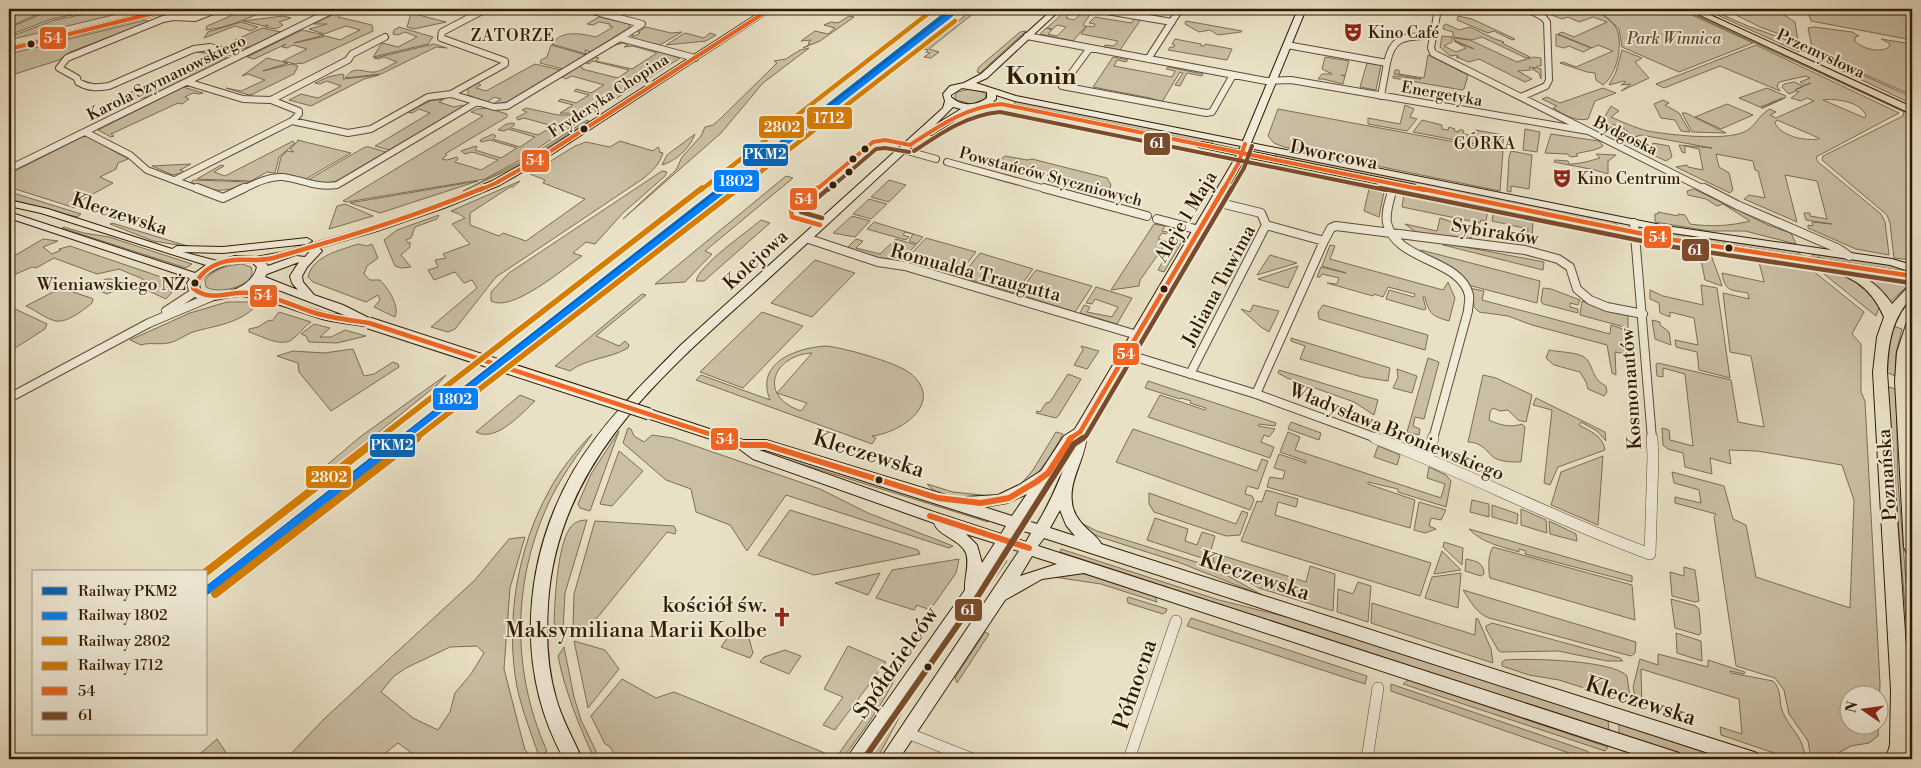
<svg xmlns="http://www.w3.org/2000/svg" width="1921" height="768" font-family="'Libre Bodoni',serif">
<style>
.green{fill:#cabfa5;stroke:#7e6d53;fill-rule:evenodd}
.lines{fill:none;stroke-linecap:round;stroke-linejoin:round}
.street-far2-casing{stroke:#604c32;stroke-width:8}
.street-far1-casing{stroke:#604c32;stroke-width:10}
.street-casing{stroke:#604c32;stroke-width:12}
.secondary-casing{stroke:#321b01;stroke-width:2}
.primary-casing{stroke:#321b01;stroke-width:2}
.street-far2{stroke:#f1ecda;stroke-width:6}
.street-far1{stroke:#f1ecda;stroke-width:8}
.street{stroke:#f1ecda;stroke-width:11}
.secondary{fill:#f1ecda;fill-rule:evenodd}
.primary{fill:#e9e1c6;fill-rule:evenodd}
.secondary-bridge-casing{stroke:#321b01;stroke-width:13;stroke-linecap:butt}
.secondary-bridge{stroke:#f1ecda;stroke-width:11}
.bus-1-far2-casing{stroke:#f1ecda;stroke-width:6}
.bus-1-far1-casing{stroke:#f1ecda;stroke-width:8}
.bus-1-casing{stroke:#f1ecda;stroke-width:10}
.bus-2-far2-casing{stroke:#f1ecda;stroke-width:6}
.bus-2-far1-casing{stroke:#f1ecda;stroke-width:8}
.bus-2-casing{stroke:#f1ecda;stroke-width:10}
.bus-1-far2{stroke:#f26522;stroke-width:4}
.bus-1-far1{stroke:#f26522;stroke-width:4.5}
.bus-1{stroke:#f26522;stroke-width:6}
.bus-2-far2{stroke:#7a4b2a;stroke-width:4}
.bus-2-far1{stroke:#7a4b2a;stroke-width:4.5}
.bus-2{stroke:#7a4b2a;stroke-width:6}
.rail-1-far2-casing{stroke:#f1ecda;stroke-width:7}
.rail-1-far1-casing{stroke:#f1ecda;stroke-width:9}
.rail-1-casing{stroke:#f1ecda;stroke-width:11}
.rail-2-far2-casing{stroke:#f1ecda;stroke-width:7}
.rail-2-far1-casing{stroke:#f1ecda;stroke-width:9}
.rail-2-casing{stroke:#f1ecda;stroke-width:11}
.rail-3-far2-casing{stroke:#f1ecda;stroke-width:7}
.rail-3-far1-casing{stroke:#f1ecda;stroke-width:9}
.rail-3-casing{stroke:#f1ecda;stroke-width:11}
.rail-4-far2-casing{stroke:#f1ecda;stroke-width:7}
.rail-4-far1-casing{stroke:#f1ecda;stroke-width:9}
.rail-4-casing{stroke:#f1ecda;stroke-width:11}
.rail-1-far2{stroke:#0065bd;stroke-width:4.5}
.rail-1-far1{stroke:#0065bd;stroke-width:5.5}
.rail-1{stroke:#0065bd;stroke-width:8}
.rail-2-far2{stroke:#0080ff;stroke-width:4.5}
.rail-2-far1{stroke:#0080ff;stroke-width:5.5}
.rail-2{stroke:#0080ff;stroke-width:8}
.rail-3-far2{stroke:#d67d00;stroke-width:4.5}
.rail-3-far1{stroke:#d67d00;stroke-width:5.5}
.rail-3{stroke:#d67d00;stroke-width:8}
.rail-4-far2{stroke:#d67d00;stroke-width:4.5}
.rail-4-far1{stroke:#d67d00;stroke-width:5.5}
.rail-4{stroke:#d67d00;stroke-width:8}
.bus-dot{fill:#321b01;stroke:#f1ecda;stroke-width:2}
.labels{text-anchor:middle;stroke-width:4;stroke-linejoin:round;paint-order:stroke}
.far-poi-label{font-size:16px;fill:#321b01;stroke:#f1ecda;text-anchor:start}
.far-neighbourhood-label{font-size:16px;letter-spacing:1px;fill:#321b01;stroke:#f1ecda}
.far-park-label{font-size:16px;font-style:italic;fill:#604c32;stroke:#f1ecda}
.far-street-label{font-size:16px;fill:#321b01;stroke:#f1ecda}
.bus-label{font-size:18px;fill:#321b01;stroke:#f1ecda;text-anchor:end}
.street-label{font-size:19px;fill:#321b01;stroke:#f1ecda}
.near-street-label{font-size:22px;fill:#321b01;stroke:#f1ecda}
.near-poi-label{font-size:22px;fill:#321b01;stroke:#f1ecda;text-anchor:end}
.far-town-label{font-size:24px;font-weight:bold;fill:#321b01;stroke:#f1ecda}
.line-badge{stroke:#f1ecda;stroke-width:2}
.badge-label{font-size:14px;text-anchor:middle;font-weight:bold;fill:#fff}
</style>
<rect width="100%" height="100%" fill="#e9e1c6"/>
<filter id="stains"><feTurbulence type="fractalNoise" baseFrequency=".004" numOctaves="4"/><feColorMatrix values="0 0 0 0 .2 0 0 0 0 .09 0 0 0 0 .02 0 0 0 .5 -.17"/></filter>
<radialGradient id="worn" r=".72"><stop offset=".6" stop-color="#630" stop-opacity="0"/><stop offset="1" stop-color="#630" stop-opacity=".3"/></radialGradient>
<path class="green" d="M9,9H49L9,27Z
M53,9H101L52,19L9,35V28Z
M110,9H138L9,40V37L55,20Z
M175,9H182L43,44L42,42Z
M247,9H270C250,17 228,28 206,30L207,26Z
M973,9H979L929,49L939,52L931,58L924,57L930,53L926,52L928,50L924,49Z
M1083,9L1093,10L1083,25L1086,26L1073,41L1040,34L1046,28L1052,30L1048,34L1057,36L1066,27L1057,25L1053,29L1047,28L1064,12L1070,13L1066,18L1074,20L1085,10Z
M1536,9L1549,11L1554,9H1596C1603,17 1614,21 1617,30C1623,46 1617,74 1603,85L1596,80L1595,73L1587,72L1560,63L1563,62L1576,67L1613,51L1598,45L1592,48L1558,34L1562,32L1574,37L1607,22L1593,17L1579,22L1568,17L1562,19Z
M1598,9H1679L1753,43L1679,72L1622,47L1619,29Z
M1682,9L1912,115V260L1894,258L1890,223L1887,215L1822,160L1823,156L1903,116L1904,112Z
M1704,9H1709L1748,26L1795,43L1799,45L1800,51L1799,52Z
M1724,9H1730L1744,15L1764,14L1763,9H1775L1795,22L1798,41L1760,27Z
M1807,9H1912V40L1811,21Z
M338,12L342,13L338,17L372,25L373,31L304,63L295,64L283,61L307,49L293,45L287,48L282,47L286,44L254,59L247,57L302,30L324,35L294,43L326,36L340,40L360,30L346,26L324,34L309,29L327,24H314Z
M411,13L446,22L414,29L407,27Z
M283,16L291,18L279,22L283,25L276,29L265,27L268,25L264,26L243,21Z
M849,16L854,17L820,41L803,48L810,44L808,43L811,40L801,41L815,31L828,34L835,28L824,25L831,22L838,23Z
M1458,16L1472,19L1515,39L1512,40L1494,31L1488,33L1457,20Z
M599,17L629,24L630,27L591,52L585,50L586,54L552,44C562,29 582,34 596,37L613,27L609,26L610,24L599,22L593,25L587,24Z
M1095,17L1131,23L1135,18L1141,19L1120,50L1104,47L1105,45L1114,46L1118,41L1081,34L1087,26L1094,27L1095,24L1089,23Z
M146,20L149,22L70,52L59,60L9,76V54Z
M1186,21L1242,31L1241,32L1218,35L1210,30L1199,32L1185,24Z
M241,22L258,27L251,31L235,26L204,38L208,32Z
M1446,24L1459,30L1470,27L1495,39L1504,42L1502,43L1530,57L1526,58L1482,37L1472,40L1453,37V32L1443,29L1444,25Z
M399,27L433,37L428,44L373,57L382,43L398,47L417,37L405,32L398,35L393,34L394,30Z
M646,27L671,33L682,32L660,45L632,38V35L635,36L640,33L638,32Z
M1814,27L1852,32L1859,36L1855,37V41C1862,49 1882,54 1890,46L1889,43L1881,39L1912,44V95L1813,52L1808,28Z
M262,28L281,32C263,41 247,53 227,47L237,43L233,41Z
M1026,31L980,73L977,72L979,67L1020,32Z
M685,33L704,38L710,33L716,35L706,41L666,45Z
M1556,34L1591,48L1583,52L1569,46L1564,48L1556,46Z
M1442,36L1452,37V42L1444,46L1456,52L1466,48L1454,41L1474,49L1454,40V38L1470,40L1517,62L1534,57L1541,58V66H1537V68L1541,69V79L1539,73L1532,69L1536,68L1529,67L1531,70L1518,71L1532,79L1525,82L1479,59L1469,62L1456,57H1459L1457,55L1450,56L1440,47Z
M1175,39L1201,44V46H1204L1205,44L1232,49L1227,60L1168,50L1170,47H1174L1175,45L1172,44Z
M624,42L680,58L595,112L590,114L560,113L573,105L558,101L561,99L576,103L589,95L574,91L576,89L591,93L604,85L572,76L566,79L562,77L579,66L583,68L582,69L618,78L629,70L593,61L589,64L586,63L595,57L599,58L596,61L632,69L657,53L633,46L624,47L628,45L623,43L615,45Z
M434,44L447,48L436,47L381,74L345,78C355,64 363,73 375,72C382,71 390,65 397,62L384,57L378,59L374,58Z
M551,45L586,55L563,69L540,63L541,60L547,57Z
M1756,45L1899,113L1816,157L1818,162L1881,214L1885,222L1889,255L1856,249L1808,228V225L1813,226L1812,222L1832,224L1806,220L1804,213H1810V216L1827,219L1817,181L1785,175L1797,222L1744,199L1749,195L1765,198L1758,171L1755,170L1753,161L1716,154L1719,167L1729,173L1733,190L1730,193L1676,167L1687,165L1688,167L1703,170L1699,149L1685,146V153L1682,152L1679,145L1712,148L1641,135L1625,140L1630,145L1615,137L1628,136L1629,133C1622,125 1612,123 1603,125L1604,118L1611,106L1619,111L1611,117C1623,122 1635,128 1648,131C1670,135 1724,141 1744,132C1755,128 1759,114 1770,109L1776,112L1770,115L1776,118L1814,101L1807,98L1801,101L1791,98L1799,92L1796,91L1789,94L1782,87L1784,84L1794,82L1803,86L1795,90L1811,83L1805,85L1800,82L1810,78L1806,76L1779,82L1777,86L1780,91L1720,66L1664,88L1656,84ZM1823,100C1836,98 1862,102 1866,116L1865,118ZM1777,120L1819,138V139C1805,141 1782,137 1775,123Z
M809,48L763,83L721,133L623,219L676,170L682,157L701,136L705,127L713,125L720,119L777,63L774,61L786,59L800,50Z
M210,50L225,54L226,57L222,62L148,97L107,103L204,59L211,54L197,52Z
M1622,50L1642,58L1635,62L1649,78L1621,91L1631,84L1621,85L1626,82L1624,81L1609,85L1616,72Z
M1428,55L1468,75L1464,89L1462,90L1393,78V76L1421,79L1394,74L1395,70H1399V74L1424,78Z
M1812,56L1833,62L1912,97V104Z
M1113,57L1128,60L1126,62L1117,60L1114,66L1172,77L1175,71L1166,69L1168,67L1203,74L1202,76L1187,73L1180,86L1175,85L1183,73L1180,72L1162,102L1150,98L1093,87Z
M1325,57L1349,61L1345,76L1341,75L1345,76L1343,84L1323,79H1318L1322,74H1332L1322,69Z
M267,58L288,63L263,71L291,64L298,66L294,74L253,94L249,95L226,88L241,91L265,80L248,74L242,76Z
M1367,63L1381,65L1376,90L1360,87Z
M535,64L560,70L507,102L493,104L501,99L494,97L487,102L468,95V88L477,83L481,85L476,88L486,91Z
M342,74L344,75L343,79L379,75L364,79L311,106L289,100L301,94L318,98L341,86L327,81L320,84L315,83L328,77Z
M183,87L203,93L199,94L193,93L185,97L189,99L182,104L178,103L111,134L114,136L111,137L98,130Z
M1603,88L1616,93L1595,101L1588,119C1574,122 1564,114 1553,108L1557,106L1542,99L1547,97L1560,103Z
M1767,88L1786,96L1785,98L1763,108H1761L1783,98L1760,107L1739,98Z
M970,89L981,91L986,95L985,99L971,104L956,100L955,96L957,92Z
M444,99L439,102L454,107L463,105L462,108L389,150L375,146L430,113L419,109L412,113L408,112L430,101Z
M1663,100L1669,103L1665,105L1679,113L1690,132L1681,131L1675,120L1661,118L1654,104Z
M1016,101L1213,140L1212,144L1014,104Z
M1727,104L1753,115L1721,129L1695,117Z
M1405,105L1414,109L1410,117L1417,119L1407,131L1368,124V118L1400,124Z
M487,108L507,114V117L445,154L447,155L442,159L447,160L457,157L458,159L455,162L481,170L498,160L472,152L465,154L461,151L476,146L477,147L475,150L501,158L517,148L490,140L481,142L480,140L493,134L496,136L493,139L520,147L535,137L508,129L504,131L498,130C503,126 509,121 515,124L511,128L538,135L553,126L524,118L518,120L516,118L527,112L522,110L526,108L558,115H589L518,161L485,179L347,202L343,201L483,116L471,112L477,109Z
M1278,109L1503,151L1500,191L1284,147L1274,143L1268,136Z
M1682,113H1686L1726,133L1692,132Z
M587,120L589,121L523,163L463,191L522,161Z
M1422,120L1442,125V129L1448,130L1449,127L1455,129L1454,131L1458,132L1459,130H1463L1464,134L1474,136L1475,130L1504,135L1502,149L1413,132Z
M1525,129L1540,132L1537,152L1523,150Z
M695,134C690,148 676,161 662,165L667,155Z
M1551,134L1599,141L1603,146C1596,151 1585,151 1576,154L1578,156L1571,157L1567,154L1545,153Z
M87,136L128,159L118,163L116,169L100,177L113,183L82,200L75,208L9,187V175L11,173L82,137Z
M297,140L351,153L304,180L277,174L281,157L287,151L294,152L290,149L298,141Z
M293,141L295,143L279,157L275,173L267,172L251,181L197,179L221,165L224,166L214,172L225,176Z
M620,141L653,151L658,147L660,150L659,152L663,153C659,165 653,170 644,178L496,277L455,329L448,332L431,327L477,288L472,280L464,283L455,272L434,280L428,270L438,267L435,260L446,258L443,254L470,244L452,224L465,218L459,214L451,211L520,181L513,187H510L470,213V225L499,236L503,233L526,241L585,199L543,183L545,180L530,174L575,146L586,142L610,147Z
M1653,143L1669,146L1672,157L1666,161L1636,147L1647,149L1655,147L1652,144Z
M365,147H369L386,152L337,181L323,184L308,180Z
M1511,151L1532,155L1529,189L1511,186V192L1507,191L1509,157Z
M1276,153L1612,221L1618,225L1614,226L1275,157Z
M1596,154L1616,155L1608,161V174L1595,170L1554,162L1555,160L1568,161L1569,164C1580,164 1590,161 1600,158Z
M1005,156L1027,160L1032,159L1107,178L1111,185L1109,191L997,162Z
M191,164L180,170L186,172L173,175L152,166Z
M662,171L667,172L665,176L623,213L595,244L586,242L573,253L582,256C564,268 512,313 491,301V292L509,273Z
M786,176L793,178L705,251L712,254L685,282L655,284Z
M194,180L249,182C229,192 211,194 191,182Z
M889,180L906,185L889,202L871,197Z
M478,181L380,213L350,203Z
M1350,182L1379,187L1384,192L1379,217L1364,211L1369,189L1348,185Z
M1694,189L1768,225L1791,233L1796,244L1745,231H1709L1655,222V214H1658V212L1678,216V214L1685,215L1690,224C1711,227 1730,226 1750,221L1723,204L1717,206L1706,199L1688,195L1687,191Z
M9,192H10L81,214L77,217L9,199Z
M1409,193L1488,209L1486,221L1481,220L1480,223L1402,207L1404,194Z
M869,199L887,204L871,219L853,214Z
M345,204L373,216L329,229L337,206Z
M1494,210L1533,219L1532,243L1527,242L1528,229L1492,221Z
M439,215L437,219L415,227L411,238L406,240L408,243L410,242V247L401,255L411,267L401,268L395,266L384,240L397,230Z
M852,216L870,221L855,237L833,233Z
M1440,218C1452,221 1460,227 1472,229L1471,238L1467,239L1417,233L1405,224L1437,231Z
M761,220L770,223L704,281H696C699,265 747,232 761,220Z
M874,222L923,237L917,244L909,241L913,234L905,232L903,235L909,237L906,240L867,229Z
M112,223L191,247L153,241L110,224Z
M1154,224L1165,226L1162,231L1168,232L1166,234L1162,233L1158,239L1167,242L1140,280L1139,286L1111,290Z
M64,227L84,233L109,237L192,264L186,268L62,228Z
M1655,231L1799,252L1801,256L1657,234L1653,232Z
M926,238L976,252L957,276L905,260Z
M43,239L58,241L43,247L52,254L61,250L59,249L70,246L167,279L172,283V292L166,299L138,286L143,279L119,269L97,274L54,258L36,268L32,267L9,277V259Z
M856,239L863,241L856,248L880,254L896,239L916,245L902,259L879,258L847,248Z
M1175,240H1183L1164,272L1158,270Z
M1444,243L1544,262L1543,270L1443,245Z
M358,244L367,246L372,244L378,258L367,266L364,274L370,280H380C388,288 400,306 395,317L374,307L380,300L378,295L366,302L313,282L308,277C312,256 341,250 358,244Z
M1330,245L1335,246L1330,259L1443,290L1448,282L1455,298L1449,321C1432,316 1429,314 1425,297H1423L1426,309L1424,310L1386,299L1389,290L1414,297L1415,294L1388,287L1383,297L1374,294L1373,296L1327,283L1337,284L1339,278L1322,274L1320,277H1317L1321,267L1346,273L1322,266Z
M1676,247L1711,254C1714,266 1719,274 1722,286L1705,280L1700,255L1676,250Z
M1421,250L1540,281L1537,303L1468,285L1420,252Z
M980,253L1033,269L1015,293L961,277Z
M1812,254L1899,266L1912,271V272L1814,258Z
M1270,255L1297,263L1257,275Z
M815,260L855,273L812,317L771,303Z
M1759,262L1812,270L1864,312L1852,334L1861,344V392L1865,401L1880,684L1878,736L1869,743L1851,746L1840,752L1831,759H1811L1808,741L1789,714L1784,690L1775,678L1736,666L1714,517L1716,514L1675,503V497L1701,503L1699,490L1674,483L1672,472L1724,486L1733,519L1746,525L1756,577L1850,608L1854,500L1842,465L1757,451L1729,450L1731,464L1710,458L1712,474L1685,467L1683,453L1668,449L1663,445L1662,428L1669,430L1670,440L1693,446L1685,374L1663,368V377L1657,376L1656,364L1658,363L1731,380L1738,422L1764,427L1751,356L1730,352L1723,293L1749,299L1748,293C1731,290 1725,292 1722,273L1764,282ZM1848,696H1878V726H1848Z
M242,264L251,267C259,286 218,295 206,287L205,280C214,269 228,265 242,264Z
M1816,265L1834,270L1868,289L1879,307L1876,316L1819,270Z
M1298,266L1288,288L1258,279Z
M1036,270L1092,286L1075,312L1018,294Z
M1850,270L1912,279V282L1890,302L1878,288Z
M106,279H118L124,283L122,287L107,294L91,287Z
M1701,285L1717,288L1730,378L1699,370L1697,352L1676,347L1675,340L1698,345L1694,318L1670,312V317L1660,313L1659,303L1650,299V290L1663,296L1703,305Z
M1096,287L1132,298L1117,324L1080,313L1084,305L1090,307L1087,312L1112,317L1118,307L1095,299L1092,304L1086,303Z
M1469,288L1484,291L1482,300L1610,334L1611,325L1629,331L1631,355L1615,352L1616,375L1612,373L1607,345L1532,325L1508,316L1479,312L1474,307L1473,297Z
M1543,288L1551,289L1580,300L1578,305L1570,303V307L1578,309V313L1543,304L1541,301Z
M64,289L91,298L93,299L92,303C84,310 67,323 56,321C46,319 35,310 26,306L53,292Z
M642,294L646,295L596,336L619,346L625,341L629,345L628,348C609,359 587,358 570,371L555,366Z
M1582,301L1603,310L1626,315L1628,317V328L1580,315Z
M227,302H250L257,305C239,324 217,325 193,332C185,335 176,342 168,343C158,345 150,342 141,345L130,340L190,313Z
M1253,305L1279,311L1269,332L1261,327L1241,309L1250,312Z
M1323,305L1428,335L1425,350L1319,319L1318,312Z
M9,306L47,324L45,329L9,352Z
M279,312L311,322C304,327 300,333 294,338C283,349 262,336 249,332V329L258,327L269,320L272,321Z
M762,312L803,326L743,388L700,372Z
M1652,320L1660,322V325L1669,332L1671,345L1655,339Z
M314,324L330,328L320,337H331L345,330L366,336L337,343L309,342L306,336L301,334Z
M1893,326L1902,329L1896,353L1895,376L1886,372L1887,352Z
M1291,338L1390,368L1388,381L1362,377L1300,359L1305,346L1291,341Z
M826,346C845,348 895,362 910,373C946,402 901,433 872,436L876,438L872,444L696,380L701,375L770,400C755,363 795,348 826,346ZM812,353L777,393L807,403L801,411C756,395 774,355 812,353Z
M1081,346L1099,351L1087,369L1074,365L1083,350Z
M353,349L364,376L374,374L393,362L398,364L399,367L331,411L299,372L298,363L277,356L293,351L324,353Z
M1549,350C1558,352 1574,352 1582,356C1594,361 1590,379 1606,386L1607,392L1604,396L1588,389L1586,382L1580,372L1554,365L1546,358Z
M1428,358L1439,362L1424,419L1415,417L1413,426L1420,429L1419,435L1407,432Z
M1397,369L1417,376L1412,393L1393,388L1398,377Z
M1279,370L1378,400L1374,415L1354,402L1287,378L1278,373Z
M1068,374L1081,379L1059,415L1056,418L1036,413L1037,411L1040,412L1046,403L1050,402Z
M446,375L437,385L312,486L309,480L360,437Z
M1483,375L1496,378L1532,395L1526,422L1518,420L1508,410L1500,411L1493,408L1490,412L1489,420C1499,425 1511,428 1522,424L1525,427L1521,462C1512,462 1498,462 1492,456C1485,449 1480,442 1468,442Z
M1148,381L1276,423L1275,426L1259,424L1258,426L1275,429L1269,437L1264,435L1261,442L1274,447L1270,458L1148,417L1160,395L1205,410L1206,408L1190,403L1191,401L1181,398L1180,399L1145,388Z
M1887,387L1893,388L1896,391L1898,481L1912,657V740L1911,739V705L1907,631Z
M520,395L535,401C522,413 496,443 476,432Z
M1536,398L1605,432L1606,441L1597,431L1581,422L1579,425C1590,431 1603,436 1605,450L1558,467L1550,485L1544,483L1552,410L1533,405Z
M1291,422L1321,433L1319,440L1288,429Z
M628,428L631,429L634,436L644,442L652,435L672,438L820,489L868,513L953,546L949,548L786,495L747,551L730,525L696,512L691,489L666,480L623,443Z
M1133,429L1257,471L1262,459L1268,461L1258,489L1247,486L1245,494L1252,496L1254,500L1250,510L1116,462Z
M619,431L590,511L580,508L578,504L591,474Z
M1056,432L1063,434C1054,450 1038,480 1020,485L1033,470Z
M1288,432L1300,437L1295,450L1441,498L1445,484L1427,478L1429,467L1446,475L1451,481L1446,507L1398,492V489L1368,482V484L1415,500L1410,528L1267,487L1270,477L1283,479L1285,471L1274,468L1279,454L1306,463V461L1280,452Z
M592,434C578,454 564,473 553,494C512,575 510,669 547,751L539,756C531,733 522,710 517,687C505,623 517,548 549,491C560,470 575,452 592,434Z
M1378,446L1400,455L1397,465L1374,457Z
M764,450L989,519L988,522L762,452Z
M619,451L643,471L612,506L600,504Z
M1603,456L1598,525L1551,505L1561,472Z
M927,484L953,492L1000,497C979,498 941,502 927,484Z
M1266,490L1298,499L1296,507L1278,502L1275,515L1431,563L1420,596L1241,541L1257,501L1262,502Z
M1149,493L1236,524L1242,511L1248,513L1240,535L1226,536L1154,512L1149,504Z
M1472,500L1489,504V517L1470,512Z
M1419,502L1446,510L1441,520L1431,518L1429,526L1436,529L1425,533L1414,530Z
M1492,505L1518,514L1517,524L1492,517Z
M1521,509L1546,520L1547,533L1521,525Z
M790,510L918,550L920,554L814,575L758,555Z
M1155,518L1188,529L1185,541L1197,545L1202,532L1215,536L1208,560L1147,540Z
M587,520L565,593L563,629L556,626L554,623C555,600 557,547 570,528C574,522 580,520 587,520Z
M595,521L674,526L676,530L675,534L667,532L588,629H573L574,594Z
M1077,521L1097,531L1212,567L1264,596L1178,562L1100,537L1093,534Z
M1549,521L1576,534L1577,541L1550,534Z
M1469,529L1632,576V582L1525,554L1526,551L1519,549V552C1500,546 1482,543 1469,529Z
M525,537L510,588L504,669L525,750L535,759H420L398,743L378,759H286L324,719L475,580L509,539ZM477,646L484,653L471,674L455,693L450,712L438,730L413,718L381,692L394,676L406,668L450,647Z
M1444,542L1463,548L1462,565L1443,547Z
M1493,547L1632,585L1635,620L1490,578C1488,570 1488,554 1493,547Z
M1061,549L1219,600L1291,618L1608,720L1609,731L1060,552Z
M1442,551L1461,570L1434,574Z
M1214,553L1306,582L1310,566L1335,574L1333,611L1259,588L1213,562Z
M959,559L956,573L930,610L917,605L914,610L876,598L892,570Z
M1002,559L1007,561L908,701L879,755L876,759H862Z
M1466,559C1475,561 1484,562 1484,574L1481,576L1465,571Z
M1684,567L1695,570L1699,601L1695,602L1672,596L1670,572L1684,576Z
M880,573L868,595L835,583Z
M1082,573L1155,596L1157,602L1101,584L1054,577Z
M1461,573L1458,608L1425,598L1432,577Z
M1358,582L1371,586L1368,622L1337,612L1338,589L1353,594Z
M1463,590L1636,642L1635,653L1631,656L1489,618C1476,613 1471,602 1463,590Z
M1128,597L1167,609L1166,612L1163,614L1128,603L1127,599Z
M1671,599L1696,606L1699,609L1701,633L1699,635L1675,628Z
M1372,603L1475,635L1476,618L1478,619L1491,649L1493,663L1371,623Z
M1191,618L1367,676L1365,684L1187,626Z
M1492,623L1620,658L1623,661H1607L1558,651L1501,652L1498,650L1486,629V626Z
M732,631L749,638L753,653L750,658L721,647Z
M985,632L989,634L957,683L955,678Z
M1676,633L1701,641L1702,661L1677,653Z
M574,641L605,650L619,669L588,708Z
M848,646L886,662L835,730L823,725L843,697L824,689Z
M564,647L574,697L581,720L596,751L593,756C578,723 565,691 558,656Z
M785,650L801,656L789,674L760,662L764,657Z
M1658,654L1708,667V660L1745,672L1744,674L1730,671L1731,673L1773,681C1783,691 1778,702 1783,713C1791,730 1801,734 1805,755L1802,759L1777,754L1721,735L1720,727L1742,734L1739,699L1641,669L1642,709L1637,707L1633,687L1640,659L1658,665Z
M1505,660C1527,658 1613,660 1627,676L1631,703L1559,680L1529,675L1502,666V662Z
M894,676L895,679C880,708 862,733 842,759H835Z
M622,679L656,698L674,692L825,753L821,759H618L609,746L605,744L591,716Z
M1408,680L1608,747L1605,751L1403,684Z
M1391,684L1587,751L1591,754V759H1586L1391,691Z
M1619,723L1725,759H1697L1619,734Z
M217,739L225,751L224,759H194Z"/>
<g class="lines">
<defs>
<path id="street-far2" d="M218,9L195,18L173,17L163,19L67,58L59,68L77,78L78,82C88,88 97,88 109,86L194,49L210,47L241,55
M585,9L642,24L620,38
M1095,9L1172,22
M1438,9L1431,48L1433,53L1706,190
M1027,36L1266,81L1291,80L1588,131
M1287,45L1387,63L1381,96
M1090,48L1062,86L1206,113L1212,112L1233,75
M1148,59L1180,9
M1387,63C1393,33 1408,38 1433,35
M187,82L243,99L271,100L348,60L352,54L385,37
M451,94L494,107L507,106L620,38L695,58
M1521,97L1546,86L1549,80L1547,22L1543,17L1528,9
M292,121L348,133L371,129L428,97L451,94L505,64V61L441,38L442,32L486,9
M85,132L130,155L147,170L200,190
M904,150L936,159
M947,162L1049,190
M9,169L335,9
M175,180L292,121L299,114V111L271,100
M241,190C254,184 269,176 283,177C304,180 315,188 337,185L477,102
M1393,190L1394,184"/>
<path id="street-far1" d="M197,188L223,198L244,188
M1044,188L1147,216
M1393,188C1390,199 1385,212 1387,223C1396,262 1460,258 1469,295C1470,300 1468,306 1468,311L1433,439
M1704,188L1737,205L1839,249L1849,256
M1216,202L1261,213L1266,225
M1157,219L1199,230
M1634,223L1652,439
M1266,225L1324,241
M806,238L878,262L905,266L1137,335
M166,311L195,292
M1126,354L1256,394L1379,439
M1190,374L1266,225
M1256,394L1324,241L1331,228L1336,226L1525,250L1558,259L1570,267L1577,289L1590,300L1607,307L1643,314
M9,398L149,323L211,297"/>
<path id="street" d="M1375,438C1468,473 1556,520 1650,554L1653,456L1652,438
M1428,458L1433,438
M907,733L973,759
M1129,759L1176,621
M1367,759L1378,688"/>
<path id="secondary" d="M162,9H174L9,51V47Z
M765,9H774L543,160L500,185L444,208L377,231L319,248L322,251L307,267L302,276L303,282L314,295L343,305L373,320L375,323L373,326L369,327C353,324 335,323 319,318C294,311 267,298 241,296C224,295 204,309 189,292L187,283L190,279L187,277L9,218V212L195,273L206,265L41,213L9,206V200L48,209L172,249L177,246L223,247L307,238L312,241L307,244L223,253L183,252L217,261L235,256L256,257L283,252L369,227L436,204L492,181L537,156ZM311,250L305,257L296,256L268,266L265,262ZM235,262L253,263L257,267C252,288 219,299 200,290L199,283C207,271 221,266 235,262ZM299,262L290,276L292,283L298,290L265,277L267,274ZM260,283L347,316L326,313L250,290Z
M1053,9H1061L987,78L976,83L1016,96L1243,141L1298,9H1306L1251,143L1666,226L1892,259L1912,265V272L1890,265L1666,232L1249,148L1248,151L1668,236L1912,273V279L1668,242L1246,157L1087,432C1087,459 1066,481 1073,508C1078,526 1099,536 1101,544L1751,751L1757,753L1760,759H1727L1044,538L1038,546L1673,751L1679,753L1682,759H1649L1084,573L1042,579L1005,600L899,759H880L1019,551L1008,548L977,596L865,759H846L965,590C964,578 970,565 966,553C960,539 938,536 934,523L753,459L738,448L644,417L643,414L644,411L649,409L743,440H766L959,499L965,497L998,495L1019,485L1041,471L1064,436L1075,429L1237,155L1199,147L1197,145L1202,142L1239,150L1241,146L1015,101L996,95V99L990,105L961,116L932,135L925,134C869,186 812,239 755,291C658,378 556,466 548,605C546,637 547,667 556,698C562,720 573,738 582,759H564C514,669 523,558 574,470C603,422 643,383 682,344L943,108L945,101L943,94L950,86L964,83L981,74ZM962,88L987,92V98C976,106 962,107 951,97V95ZM953,107L961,109L935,125ZM1073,443C1063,472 1053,498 1037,524L1025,520ZM759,450H766L1006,526L1001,534L934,512ZM1027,494L1012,516L984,507L1007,503ZM1060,510L1066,525L1075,536L1050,528ZM1019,530L1031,533L1026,542L1014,538ZM966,534L995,543L982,563L977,545ZM1032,556L1057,564L1020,576Z"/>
<path id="primary" d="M1687,9H1697L1912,107V114Z
M1818,258C1848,266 1875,278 1892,304L1908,287L1912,286V297C1892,318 1888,343 1887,372L1909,690L1908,745L1905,759H1886L1890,745L1891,690L1873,372L1877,337L1884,317C1869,282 1848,276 1814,265L1812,262Z
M1912,321V344L1909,381L1912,439V553L1906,552L1904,547L1895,381L1897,352L1907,322Z"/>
</defs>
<use href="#street-far2" class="street-far2-casing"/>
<use href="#street-far1" class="street-far1-casing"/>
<use href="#street" class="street-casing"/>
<use href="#secondary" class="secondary-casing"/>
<use href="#primary" class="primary-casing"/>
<use href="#street-far2" class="street-far2"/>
<use href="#street-far1" class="street-far1"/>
<use href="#street" class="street"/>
<use href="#secondary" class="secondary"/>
<use href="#primary" class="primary"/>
<defs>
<path id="secondary-bridge" d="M369,323L649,414"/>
</defs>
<use href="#secondary-bridge" class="secondary-bridge-casing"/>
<use href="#secondary-bridge" class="secondary-bridge"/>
<defs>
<path id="bus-1-far2" d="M9,49L170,9
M910,145C939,126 966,107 1001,104L1424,190
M480,190L496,183L540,158L770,9
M816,190L873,142L885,140L910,145
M1223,190L1238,164L1245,144"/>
<path id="bus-1-far1" d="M483,188C414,217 344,238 273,258C255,263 237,256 220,263C206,268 199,276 193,288C210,303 229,291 249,293C271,295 291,305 312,312C330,318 350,320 369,323L725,439
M817,188L791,210L792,217L820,225
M1418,188L1668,239L1912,276
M1069,439L1080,432L1224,188"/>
<path id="bus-1" d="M721,438L743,445H766L938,498L981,503L1009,498L1036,482L1048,473L1071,438
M930,516L1029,548"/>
<path id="bus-2-far2" d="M914,151C941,133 967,115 1000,112L1386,190
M828,190L876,149L885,148L909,152
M1231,190L1244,168L1252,146"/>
<path id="bus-2-far1" d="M1380,188L1667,246L1911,283
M822,218L801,212L829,188
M1081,439L1086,436L1232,188"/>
<path id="bus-2" d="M864,759L978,596L1074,444L1083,438"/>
</defs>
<use href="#bus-1-far2" class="bus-1-far2-casing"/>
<use href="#bus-1-far1" class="bus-1-far1-casing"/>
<use href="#bus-1" class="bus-1-casing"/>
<use href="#bus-2-far2" class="bus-2-far2-casing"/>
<use href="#bus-2-far1" class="bus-2-far1-casing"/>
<use href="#bus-2" class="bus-2-casing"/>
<use href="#bus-1-far2" class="bus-1-far2"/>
<use href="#bus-1-far1" class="bus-1-far1"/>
<use href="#bus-1" class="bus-1"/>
<use href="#bus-2-far2" class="bus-2-far2"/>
<use href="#bus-2-far1" class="bus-2-far1"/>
<use href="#bus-2" class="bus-2"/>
<defs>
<path id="rail-1-far2" d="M721,190L952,9"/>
<path id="rail-1-far1" d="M401,439L722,188"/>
<path id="rail-1" d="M206,591L402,438"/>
<path id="rail-2-far2" d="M726,190L951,15"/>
<path id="rail-2-far1" d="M403,439L727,188"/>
<path id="rail-2" d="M211,588L405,438"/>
<path id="rail-3-far2" d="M701,190L934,9"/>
<path id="rail-3-far1" d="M378,439L702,188"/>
<path id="rail-3" d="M206,572L379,438"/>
<path id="rail-4-far2" d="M737,190L955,21"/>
<path id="rail-4-far1" d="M415,439L739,188"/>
<path id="rail-4" d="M215,594L417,438"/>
</defs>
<use href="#rail-1-far2" class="rail-1-far2-casing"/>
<use href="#rail-1-far1" class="rail-1-far1-casing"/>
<use href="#rail-1" class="rail-1-casing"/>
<use href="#rail-2-far2" class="rail-2-far2-casing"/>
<use href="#rail-2-far1" class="rail-2-far1-casing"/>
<use href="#rail-2" class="rail-2-casing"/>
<use href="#rail-3-far2" class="rail-3-far2-casing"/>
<use href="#rail-3-far1" class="rail-3-far1-casing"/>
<use href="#rail-3" class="rail-3-casing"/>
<use href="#rail-4-far2" class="rail-4-far2-casing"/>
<use href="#rail-4-far1" class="rail-4-far1-casing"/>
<use href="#rail-4" class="rail-4-casing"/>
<use href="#rail-1-far2" class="rail-1-far2"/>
<use href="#rail-1-far1" class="rail-1-far1"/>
<use href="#rail-1" class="rail-1"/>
<use href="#rail-2-far2" class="rail-2-far2"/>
<use href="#rail-2-far1" class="rail-2-far1"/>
<use href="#rail-2" class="rail-2"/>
<use href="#rail-3-far2" class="rail-3-far2"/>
<use href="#rail-3-far1" class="rail-3-far1"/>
<use href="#rail-3" class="rail-3"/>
<use href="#rail-4-far2" class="rail-4-far2"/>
<use href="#rail-4-far1" class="rail-4-far1"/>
<use href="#rail-4" class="rail-4"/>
</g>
<defs>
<symbol id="theatre-bare" viewBox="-9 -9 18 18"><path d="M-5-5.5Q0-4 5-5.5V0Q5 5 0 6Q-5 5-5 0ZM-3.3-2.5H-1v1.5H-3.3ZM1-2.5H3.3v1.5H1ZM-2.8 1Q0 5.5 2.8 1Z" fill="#8f2418" stroke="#f1ecda" stroke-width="2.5" paint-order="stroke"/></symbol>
<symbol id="church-bare" viewBox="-9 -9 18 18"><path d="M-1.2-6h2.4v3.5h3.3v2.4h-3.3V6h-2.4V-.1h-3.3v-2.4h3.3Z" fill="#8f2418" stroke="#f1ecda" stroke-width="2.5" paint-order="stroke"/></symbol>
</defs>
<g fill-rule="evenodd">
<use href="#theatre-bare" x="1339" y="18" width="28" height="28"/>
<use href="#theatre-bare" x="1548" y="164" width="28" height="28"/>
<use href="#church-bare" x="768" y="603" width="28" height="28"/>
</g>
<g class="bus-dot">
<circle cx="31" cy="44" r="4.5"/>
<circle cx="584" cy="129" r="4.5"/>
<circle cx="865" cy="149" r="4.5"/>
<circle cx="853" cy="159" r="4.5"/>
<circle cx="849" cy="172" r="4.5"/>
<circle cx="833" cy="185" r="4.5"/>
<circle cx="1729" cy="248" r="4.5"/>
<circle cx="195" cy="283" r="4.5"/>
<circle cx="1164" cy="289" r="4.5"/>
<circle cx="879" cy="480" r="4.5"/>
<circle cx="928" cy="667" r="4.5"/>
</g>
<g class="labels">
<g class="far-poi-label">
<text x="1368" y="38">Kino Café</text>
<text x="1577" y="184">Kino Centrum</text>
</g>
<g class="far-neighbourhood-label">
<text x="513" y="41">ZATORZE</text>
<text x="1485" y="149">GÓRKA</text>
</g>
<g class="far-park-label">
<text x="1674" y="44">Park Winnica</text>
</g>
<g class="far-street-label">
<text transform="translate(1821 53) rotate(25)" y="6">Przemysłowa</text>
<text transform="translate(166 77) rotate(-26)" y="6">Karola Szymanowskiego</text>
<text transform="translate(1442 93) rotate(10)" y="6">Energetyka</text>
<text transform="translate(608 95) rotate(-33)" y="6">Fryderyka Chopina</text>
<text transform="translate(1626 135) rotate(26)" y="6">Bydgoska</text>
<text transform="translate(1051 176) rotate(15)" y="6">Powstańców Styczniowych</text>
</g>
<g class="bus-label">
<text x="186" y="290">Wieniawskiego NŻ</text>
</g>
<g class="street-label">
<text transform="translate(1334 154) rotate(11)" y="7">Dworcowa</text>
<text transform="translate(120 213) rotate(18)" y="7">Kleczewska</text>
<text transform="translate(1185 216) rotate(-59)" y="7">Aleje 1 Maja</text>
<text transform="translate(1495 231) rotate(9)" y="7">Sybiraków</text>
<text transform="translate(755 259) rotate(-42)" y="7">Kolejowa</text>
<text transform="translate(976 272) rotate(15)" y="7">Romualda Traugutta</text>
<text transform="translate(1218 285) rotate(-62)" y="7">Juliana Tuwima</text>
<text transform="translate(1630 389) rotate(-94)" y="7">Kosmonautów</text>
<text transform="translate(1397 431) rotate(22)" y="7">Władysława Broniewskiego</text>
<text transform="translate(1886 475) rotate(-94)" y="7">Poznańska</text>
</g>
<g class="near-street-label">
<text transform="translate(869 453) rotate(17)" y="8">Kleczewska</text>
<text transform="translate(1255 575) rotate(18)" y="8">Kleczewska</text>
<text transform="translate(895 662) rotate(-55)" y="8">Spółdzielców</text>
<text transform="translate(1134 684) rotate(-71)" y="8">Północna</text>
<text transform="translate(1641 700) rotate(18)" y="8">Kleczewska</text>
</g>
<g class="near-poi-label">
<text x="767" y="612">kościół św.<tspan x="767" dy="25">Maksymiliana Marii Kolbe</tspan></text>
</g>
<g class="far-town-label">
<text x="1041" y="84">Konin</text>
</g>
</g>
<g class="line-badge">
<rect x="39" y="26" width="28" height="24" rx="5" fill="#f26522"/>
<rect x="806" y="106" width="47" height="24" rx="5" fill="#d67d00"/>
<rect x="758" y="115" width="47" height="24" rx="5" fill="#d67d00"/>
<rect x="1143" y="132" width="28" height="24" rx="5" fill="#7a4b2a"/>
<rect x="742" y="143" width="47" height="24" rx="5" fill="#0065bd"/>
<rect x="521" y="149" width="29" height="24" rx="5" fill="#f26522"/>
<rect x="713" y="169" width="47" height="24" rx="5" fill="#0080ff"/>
<rect x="789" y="187" width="29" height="24" rx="5" fill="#f26522"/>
<rect x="1643" y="225" width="29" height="24" rx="5" fill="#f26522"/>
<rect x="1681" y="238" width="29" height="24" rx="5" fill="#7a4b2a"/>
<rect x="249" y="284" width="29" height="24" rx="5" fill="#f26522"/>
<rect x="1112" y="342" width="28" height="24" rx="5" fill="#f26522"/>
<rect x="432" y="387" width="47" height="24" rx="5" fill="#0080ff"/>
<rect x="710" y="427" width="29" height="24" rx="5" fill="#f26522"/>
<rect x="369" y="433" width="47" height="25" rx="5" fill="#0065bd"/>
<rect x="305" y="465" width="47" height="24" rx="5" fill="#d67d00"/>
<rect x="954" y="598" width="29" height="24" rx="5" fill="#7a4b2a"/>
</g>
<g class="badge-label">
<text x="53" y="43">54</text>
<text x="829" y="123">1712</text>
<text x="782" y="132">2802</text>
<text x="1157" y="148">61</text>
<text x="765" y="159">PKM2</text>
<text x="535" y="165">54</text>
<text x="736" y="186">1802</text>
<text x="804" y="204">54</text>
<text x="1658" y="242">54</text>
<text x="1695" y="255">61</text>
<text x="263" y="300">54</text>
<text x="1126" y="359">54</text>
<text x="455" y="404">1802</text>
<text x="725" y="444">54</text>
<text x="392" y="450">PKM2</text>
<text x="329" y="482">2802</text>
<text x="968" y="615">61</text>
</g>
<rect width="1921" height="768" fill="none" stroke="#e9e1c6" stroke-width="30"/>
<rect x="10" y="10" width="1901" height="748" fill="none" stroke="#321b01" stroke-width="2.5"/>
<rect x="15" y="15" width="1891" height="738" fill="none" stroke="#321b01"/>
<rect x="32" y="570" width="175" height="165" fill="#f1ecda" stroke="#a59883"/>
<rect x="42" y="587" width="25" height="8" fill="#0065bd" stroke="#a59883"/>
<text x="78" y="596" font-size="15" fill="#321b01">Railway PKM2</text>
<rect x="42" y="612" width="25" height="8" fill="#0080ff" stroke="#a59883"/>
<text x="78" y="620" font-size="15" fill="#321b01">Railway 1802</text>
<rect x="42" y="637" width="25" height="8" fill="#d67d00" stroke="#a59883"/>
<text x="78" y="646" font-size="15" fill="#321b01">Railway 2802</text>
<rect x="42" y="662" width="25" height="8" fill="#d67d00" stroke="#a59883"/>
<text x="78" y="670" font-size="15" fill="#321b01">Railway 1712</text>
<rect x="42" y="687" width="25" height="8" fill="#f26522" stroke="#a59883"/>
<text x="78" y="696" font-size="15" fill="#321b01">54</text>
<rect x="42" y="712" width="25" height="8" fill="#7a4b2a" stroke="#a59883"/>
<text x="78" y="720" font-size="15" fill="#321b01">61</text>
<g transform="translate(1864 710) rotate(283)"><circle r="24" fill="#f1ecda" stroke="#a59883"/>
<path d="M0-4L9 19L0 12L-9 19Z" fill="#8f2418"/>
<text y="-8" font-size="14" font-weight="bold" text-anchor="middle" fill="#321b01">N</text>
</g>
<rect width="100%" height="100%" filter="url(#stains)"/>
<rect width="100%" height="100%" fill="url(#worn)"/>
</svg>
